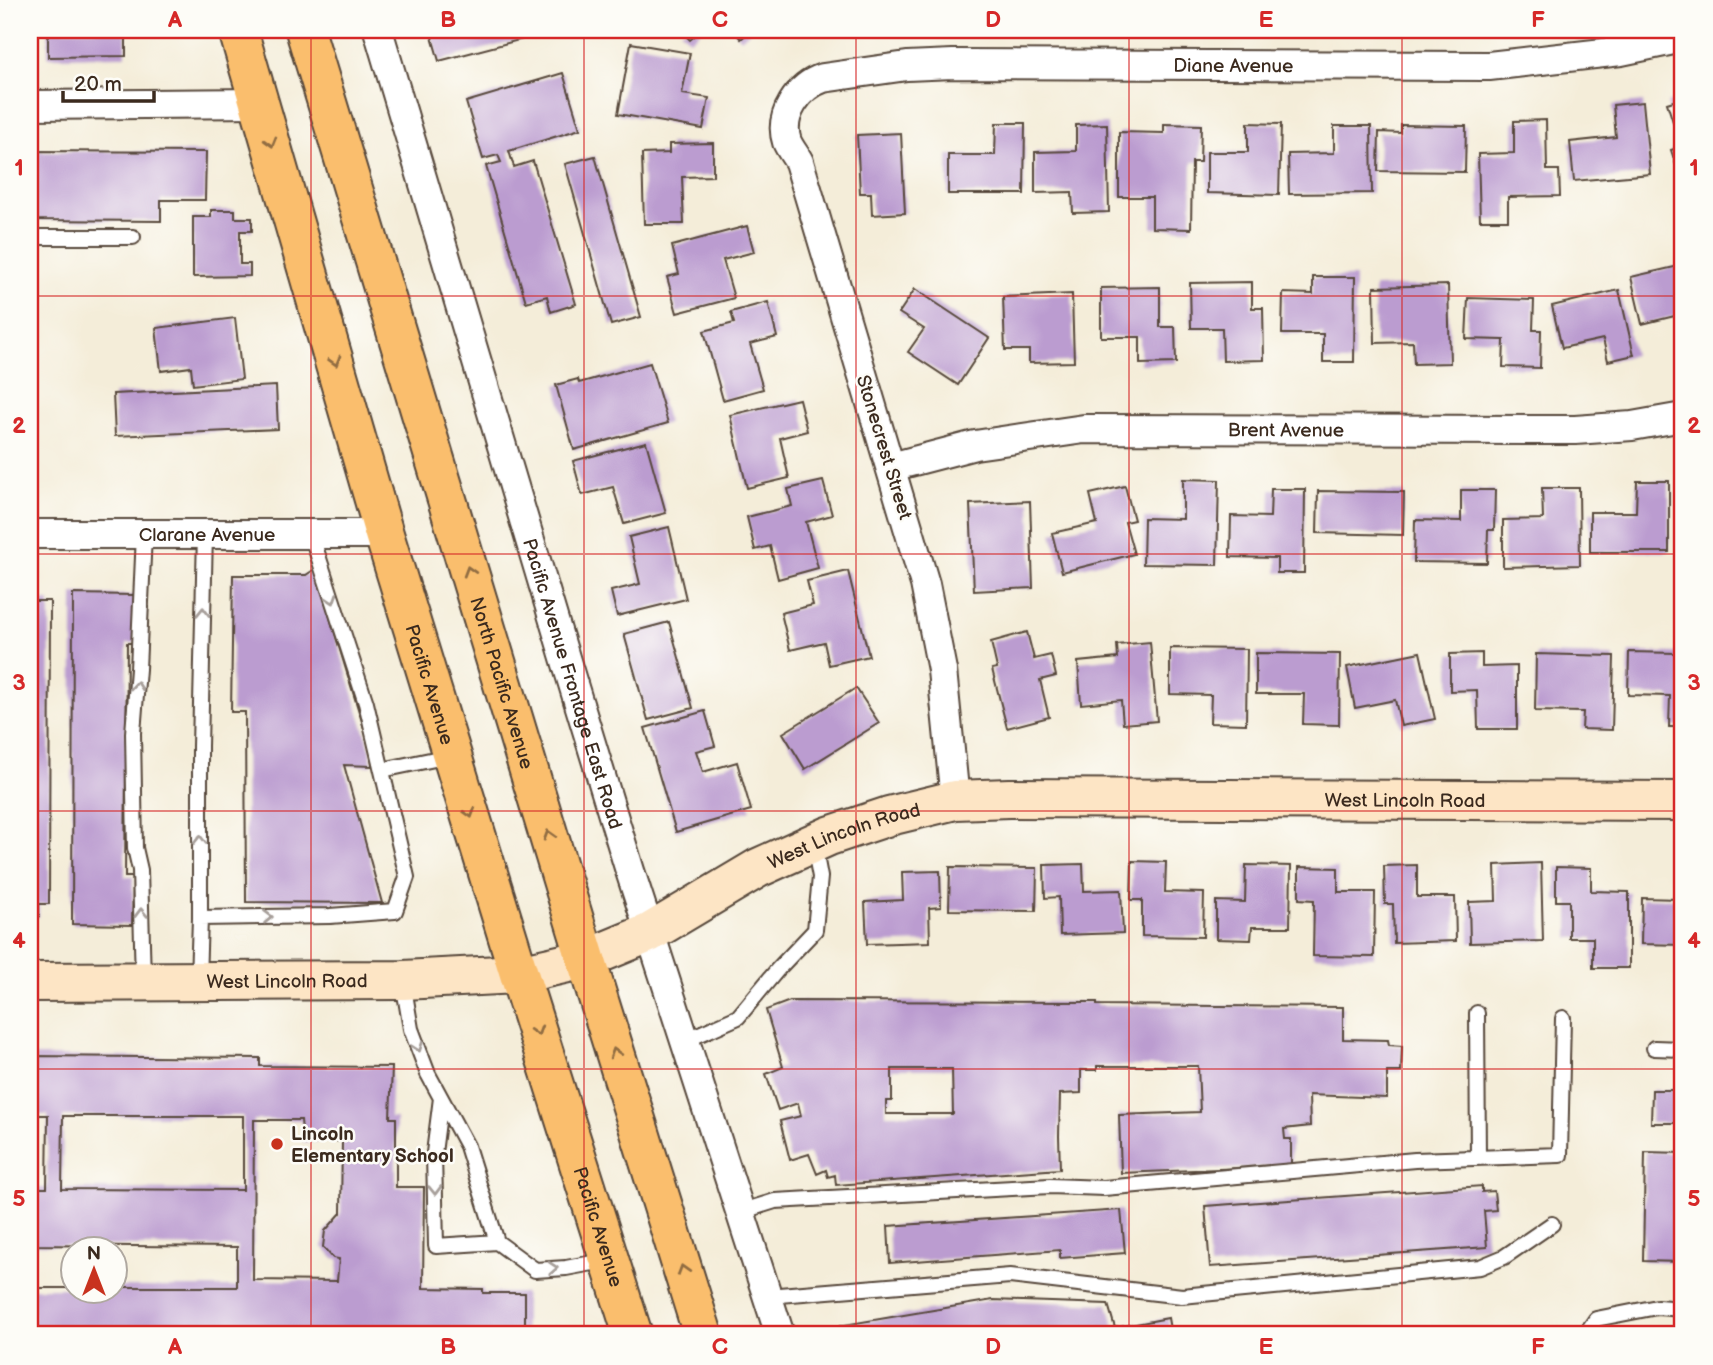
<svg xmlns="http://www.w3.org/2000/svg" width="1713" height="1365" font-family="'Balsamiq Sans',sans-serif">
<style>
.building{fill:#bb9cd0;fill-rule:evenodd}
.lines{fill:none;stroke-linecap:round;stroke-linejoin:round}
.lane-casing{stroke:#57473a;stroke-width:18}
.street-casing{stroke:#57473a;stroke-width:32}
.secondary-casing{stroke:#57473a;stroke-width:42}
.primary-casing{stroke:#57473a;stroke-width:42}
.lane{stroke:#fff;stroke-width:14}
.street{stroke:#fff;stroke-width:28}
.secondary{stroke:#fde5c5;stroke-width:38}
.primary{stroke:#fabe6d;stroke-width:38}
.oneway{stroke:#916d42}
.oneway2{stroke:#a79f9a}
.grid{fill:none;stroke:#d62828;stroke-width:2;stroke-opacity:0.55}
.poi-dot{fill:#c8321e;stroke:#fdfcf7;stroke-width:2.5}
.labels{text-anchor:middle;stroke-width:5;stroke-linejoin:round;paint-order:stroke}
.street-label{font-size:19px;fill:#3b2a1e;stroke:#fdfcf7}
.poi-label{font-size:19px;font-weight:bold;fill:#3b2a1e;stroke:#fdfcf7;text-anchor:start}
.neatline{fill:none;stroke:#d62828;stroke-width:2.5}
.grid-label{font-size:23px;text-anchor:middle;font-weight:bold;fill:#d62828}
</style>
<rect width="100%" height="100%" fill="#fdfcf7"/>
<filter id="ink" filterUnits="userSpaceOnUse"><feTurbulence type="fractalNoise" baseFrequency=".0143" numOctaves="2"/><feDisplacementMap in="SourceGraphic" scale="14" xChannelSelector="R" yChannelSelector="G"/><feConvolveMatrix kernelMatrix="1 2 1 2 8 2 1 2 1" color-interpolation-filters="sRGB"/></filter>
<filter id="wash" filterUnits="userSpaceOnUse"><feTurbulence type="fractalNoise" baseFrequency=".00686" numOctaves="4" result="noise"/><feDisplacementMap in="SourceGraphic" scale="28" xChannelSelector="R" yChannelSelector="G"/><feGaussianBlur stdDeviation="1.57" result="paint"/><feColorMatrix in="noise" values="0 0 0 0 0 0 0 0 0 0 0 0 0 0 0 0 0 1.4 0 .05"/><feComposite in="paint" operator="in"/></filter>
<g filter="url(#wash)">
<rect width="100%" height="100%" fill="#f4edd9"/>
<g id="blocks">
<path class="building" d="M48,30H126V56L48,57Z
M430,30H553V31L439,61Z
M680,30H702L690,40Z
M733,30H751L741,39Z
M631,43L690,53L682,94L709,98L703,129L618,114Z
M563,73L580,129L509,151L514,167L533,161L576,304L551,312L547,296L526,302L486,166L501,162L498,155L483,159L466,102Z
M1683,98V187L1671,150L1681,147L1667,103Z
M1643,102L1650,174L1574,181L1570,142L1616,137L1613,105Z
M1546,120L1547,170H1559L1560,196L1508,197V220H1480L1478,154L1514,153V121Z
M996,123H1025L1024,194H948V155H995Z
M1248,123L1281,124L1279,195L1207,193V152H1248Z
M1107,124L1109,212L1073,213L1072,192L1035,193V152L1076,151V125Z
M1164,124L1201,125L1200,162H1192L1191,229L1152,228V197H1119V132L1164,133Z
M1401,125L1466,126L1465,172L1378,171L1379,132L1401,133Z
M1334,126H1371L1372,193L1289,194L1288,154L1334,153Z
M901,133L905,213L872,215L871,193H860L857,135Z
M713,143V176L682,177L684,224H644L642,154L669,153V144Z
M30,151L206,152L205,200H161V221L30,220Z
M595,156L641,317L611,325L565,164Z
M211,210H235V218H252V231H240V264H250V276L193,277V217H211Z
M747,226L754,252L723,260L734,298L677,313L667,277L679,274L672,246Z
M1683,265V314L1642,324L1631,277Z
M1313,277H1355L1354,362H1323V334H1282L1283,293L1313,294Z
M1252,282V308H1263L1264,360L1223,361L1222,328H1191L1190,283Z
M1448,285L1450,363L1414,364L1413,342L1375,343L1374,287Z
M1160,287V327H1175L1176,363L1140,364V337H1101V288Z
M915,289L989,338L958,385L908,352L924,329L899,313Z
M1619,290L1634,355L1608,361L1603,339L1562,348L1552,306Z
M1072,294L1074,362L1029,363V350H1005L1003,297Z
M1468,298L1534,300L1533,330H1541L1540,368L1503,367L1504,340L1466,339Z
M768,302L777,337L750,344L763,389L723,400L704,331L734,323L731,312Z
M235,318L242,379L193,385L191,367L161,371L156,328Z
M650,363L668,423L574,450L556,385L578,379L579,383Z
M276,386L278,429L115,436L113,394Z
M799,399L807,431L780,438L789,478L747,488L730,415Z
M646,442L666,513L624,524L613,487L582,495L573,461Z
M1183,479L1219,480L1217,565L1143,564L1144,518L1183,519Z
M823,481L832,515L806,522L818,568L778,579L770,546L755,550L747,517L792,506L788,489Z
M1637,481H1669V552H1590V512H1636Z
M1125,486L1134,520L1125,522L1134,554L1062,572L1052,533L1097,523L1090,494Z
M1542,488H1579L1580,565L1503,567V520L1543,519Z
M1271,489H1305L1304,573H1277V558L1230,557L1231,516L1270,517Z
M1461,490H1495L1494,530H1488L1487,563L1414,562L1415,520L1461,521Z
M1318,491L1404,492L1403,535L1317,533Z
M1680,495H1683V539H1679Z
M1030,501L1033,588L974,591L970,504Z
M669,527L686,599L617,616L611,591L640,584L629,537Z
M315,569L371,751L372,766L344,765L382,903L246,902L245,712H231L233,575H306Z
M848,571L869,656L829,665L824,642L790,650L781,613L813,605L807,581Z
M73,594L135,595V643H127L125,877H133L132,925L72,924Z
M30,601H50L49,904H39V917H30Z
M669,622L693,708L648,720L624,634Z
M1027,632L1034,659L1051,655L1056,676L1040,680L1049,717L1007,728L992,669L997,668L991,642Z
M1678,635H1683V727H1669L1670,696L1628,695L1629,652L1677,653Z
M1150,642L1157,721L1123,724L1121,700L1081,704L1078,662L1118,658L1117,645Z
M1170,648L1247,649L1246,724L1210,723L1211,695L1170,694Z
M1420,652L1435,719L1401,726L1395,700L1355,708L1347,667Z
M1256,653L1340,654L1339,725L1303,724L1304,694H1256Z
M1482,653V667L1517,666V729H1478L1477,690L1450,691V654Z
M1536,654L1614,656L1612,730L1582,729L1583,712L1535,711Z
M856,688L879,723L805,769L783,733Z
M705,711L715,746L696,751L703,772L737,762L751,810L676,832L645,728Z
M1132,861L1166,862L1165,892L1204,893L1203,937L1142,936V900H1131Z
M1541,863L1543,941L1470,943L1469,902L1496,901L1495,865Z
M1083,864L1084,891L1121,890L1123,933L1060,935L1059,897L1045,898L1044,865Z
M1246,865L1291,866L1290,927H1252L1251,940L1216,939V901L1245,902Z
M1417,865V897H1455L1456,941L1394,943L1393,904H1385L1384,866Z
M950,867L1037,868L1036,911L949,910Z
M1299,867L1338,868V892H1375L1374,957L1313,956L1314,900L1299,899Z
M1556,867L1591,868V891L1629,892V968H1593V938H1569V901H1556Z
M1681,868H1683V945L1641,944L1642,898L1680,899Z
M940,871L941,907L929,908L930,942L867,944L865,902L903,900L902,872Z
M790,1001L1097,1002V1005L1343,1007V1039L1388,1040L1389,1045L1402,1046L1401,1072H1387V1098L1309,1095L1310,1126L1284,1129L1285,1139H1291V1166L1121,1173L1119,1115L1200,1112L1198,1066H1097V1070H1081V1093L1060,1094L1059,1136L1060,1169L836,1185L835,1175L828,1177L826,1170L817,1174L809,1154L790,1160L780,1121L801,1116L798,1103L778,1110L766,1074L783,1067L766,1010ZM892,1069H952L953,1114H886V1101H892Z
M30,1056L260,1058V1066L392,1067L390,1118H396V1187H424L423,1288L483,1289V1293H525V1335H30V1320H33V1288H74V1292H116V1287H237V1247L30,1245V1188H47L48,1115H30ZM63,1116H243V1190L62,1189ZM254,1120H301L303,1142L342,1141L341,1213L325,1231L323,1247L333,1258L339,1259L337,1281L253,1280Z
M1652,1090H1681V1123H1651Z
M1645,1152L1683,1153V1262L1643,1261Z
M1482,1186V1192L1494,1191L1496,1210L1484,1211L1487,1247L1210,1267L1205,1206Z
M1121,1210L1125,1253L1060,1258V1250L890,1263L888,1226Z
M993,1300L1108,1304L1115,1328L1168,1318L1171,1335H833L832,1327Z"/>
</g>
</g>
<g filter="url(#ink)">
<use href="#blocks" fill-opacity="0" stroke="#57473a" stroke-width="2"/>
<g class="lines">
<defs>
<path id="lane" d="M30,237H133
M382,770L449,756
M200,918L330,916L395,911L407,877L366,703L311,534
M143,980L140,870L135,848L133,733L138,669L144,534
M198,980L200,918V746L205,534
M403,982L411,1029L428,1074L467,1146L497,1242L535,1270L566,1268L609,1260
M1477,1013L1478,1158
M684,1041L738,1017L778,969L815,930L820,877L814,845
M1654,1048L1683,1049
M441,1098L434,1153L436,1246L497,1242
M740,1212L775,1201L1050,1186L1104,1188L1415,1160L1560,1155L1563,1018
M767,1296L1010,1276L1182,1296L1480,1267L1504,1257L1552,1224
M1585,1335L1596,1319L1657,1307L1683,1309"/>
<g id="street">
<path id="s1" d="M378,30L569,671L630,871L780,1335"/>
<path d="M30,105L260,103"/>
<path id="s2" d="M891,467L975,445L1084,429L1575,430L1632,426L1683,417"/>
<path id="s3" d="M30,534H384"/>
<path id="s4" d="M955,800L942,670L925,584L799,162C796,156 790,149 787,142C778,115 799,86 823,78L907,66L953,64L1489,66L1621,51L1683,38"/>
</g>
<g id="secondary">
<path id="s5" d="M30,982L403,980L519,974L586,959L649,933L758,868L829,836L889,816L955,800L1009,798L1683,801"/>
</g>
<g id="primary">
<path id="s6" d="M238,30L384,534L519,974L633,1335"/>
<path id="s7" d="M305,30L586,959L703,1335"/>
</g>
</defs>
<use href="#lane" class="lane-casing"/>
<use href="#street" class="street-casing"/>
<use href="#secondary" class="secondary-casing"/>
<use href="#primary" class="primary-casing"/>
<use href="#lane" class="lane"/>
<use href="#street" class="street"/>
<use href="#secondary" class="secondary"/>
<use href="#primary" class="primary"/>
</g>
<defs><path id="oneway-chevron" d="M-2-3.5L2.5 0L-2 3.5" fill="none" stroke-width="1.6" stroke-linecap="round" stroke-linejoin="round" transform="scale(1.75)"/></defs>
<g class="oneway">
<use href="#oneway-chevron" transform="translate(271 142) rotate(74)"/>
<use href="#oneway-chevron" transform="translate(335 361) rotate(74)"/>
<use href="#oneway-chevron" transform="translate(469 571) rotate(-107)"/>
<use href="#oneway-chevron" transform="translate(470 813) rotate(73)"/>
<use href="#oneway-chevron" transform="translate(549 835) rotate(-107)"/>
<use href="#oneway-chevron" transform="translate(537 1031) rotate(73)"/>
<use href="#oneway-chevron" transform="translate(615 1053) rotate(-107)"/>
<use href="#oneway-chevron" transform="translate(683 1270) rotate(-107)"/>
</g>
<g class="oneway2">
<use href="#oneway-chevron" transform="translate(332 599) rotate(72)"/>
<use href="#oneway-chevron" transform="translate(203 612) rotate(-89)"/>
<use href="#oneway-chevron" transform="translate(137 686) rotate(-85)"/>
<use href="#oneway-chevron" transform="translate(200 840) rotate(-90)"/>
<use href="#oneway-chevron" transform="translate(141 913) rotate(-91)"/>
<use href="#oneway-chevron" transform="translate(268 917) rotate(-1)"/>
<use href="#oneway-chevron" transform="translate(418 1047) rotate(70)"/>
<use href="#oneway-chevron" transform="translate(435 1190) rotate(89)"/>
<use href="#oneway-chevron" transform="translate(553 1268) rotate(-4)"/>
</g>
</g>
<path class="grid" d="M311,30V1335M584,30V1335M856,30V1335M1129,30V1335M1402,30V1335M30,296H1683M30,554H1683M30,811H1683M30,1069H1683"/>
<circle class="poi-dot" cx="277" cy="1144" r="7"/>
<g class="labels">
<g class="street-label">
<text dy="7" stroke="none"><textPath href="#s4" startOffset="1174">Diane Avenue</textPath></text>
<text dy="7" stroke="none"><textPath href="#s2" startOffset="399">Brent Avenue</textPath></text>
<text transform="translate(885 447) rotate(73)" y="7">Stonecrest Street</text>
<text dy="7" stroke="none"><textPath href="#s3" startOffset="177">Clarane Avenue</textPath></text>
<text dy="7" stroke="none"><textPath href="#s7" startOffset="682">North Pacific Avenue</textPath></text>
<text dy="7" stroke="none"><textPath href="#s6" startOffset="682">Pacific Avenue</textPath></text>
<text dy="7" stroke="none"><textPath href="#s1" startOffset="682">Pacific Avenue Frontage East Road</textPath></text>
<text dy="7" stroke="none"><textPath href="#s5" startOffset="1412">West Lincoln Road</textPath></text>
<text dy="7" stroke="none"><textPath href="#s5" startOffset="845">West Lincoln Road</textPath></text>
<text dy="7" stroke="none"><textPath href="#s5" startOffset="257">West Lincoln Road</textPath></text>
<text dy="7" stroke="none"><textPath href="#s6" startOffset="1250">Pacific Avenue</textPath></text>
</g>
<g class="poi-label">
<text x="291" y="1140">Lincoln<tspan x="291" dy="22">Elementary School</tspan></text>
</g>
</g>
<rect width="1713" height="1365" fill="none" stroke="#fdfcf7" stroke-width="77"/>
<g transform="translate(94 1270)"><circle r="33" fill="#fdfcf7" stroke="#afa8a0" stroke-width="2"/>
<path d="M0-5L12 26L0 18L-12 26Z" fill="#c8321e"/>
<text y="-10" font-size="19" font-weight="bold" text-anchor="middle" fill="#3b2a1e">N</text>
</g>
<path d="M63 91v10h91v-10" fill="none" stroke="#3b2a1e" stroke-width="3.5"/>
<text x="74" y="91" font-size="21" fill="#3b2a1e" stroke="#fdfcf7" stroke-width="5" paint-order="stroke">20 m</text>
<rect x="38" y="38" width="1636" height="1288" class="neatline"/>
<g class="grid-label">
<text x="175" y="27">A</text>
<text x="448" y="27">B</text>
<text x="720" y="27">C</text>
<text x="993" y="27">D</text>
<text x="1266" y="27">E</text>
<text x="1538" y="27">F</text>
<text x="19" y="175">1</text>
<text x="1694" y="175">1</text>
<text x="19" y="433">2</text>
<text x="1694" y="433">2</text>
<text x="19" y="690">3</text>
<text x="1694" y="690">3</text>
<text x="19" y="948">4</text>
<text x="1694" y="948">4</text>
<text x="19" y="1206">5</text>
<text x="1694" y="1206">5</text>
<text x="175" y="1354">A</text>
<text x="448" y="1354">B</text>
<text x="720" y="1354">C</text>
<text x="993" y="1354">D</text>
<text x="1266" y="1354">E</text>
<text x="1538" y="1354">F</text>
</g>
</svg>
